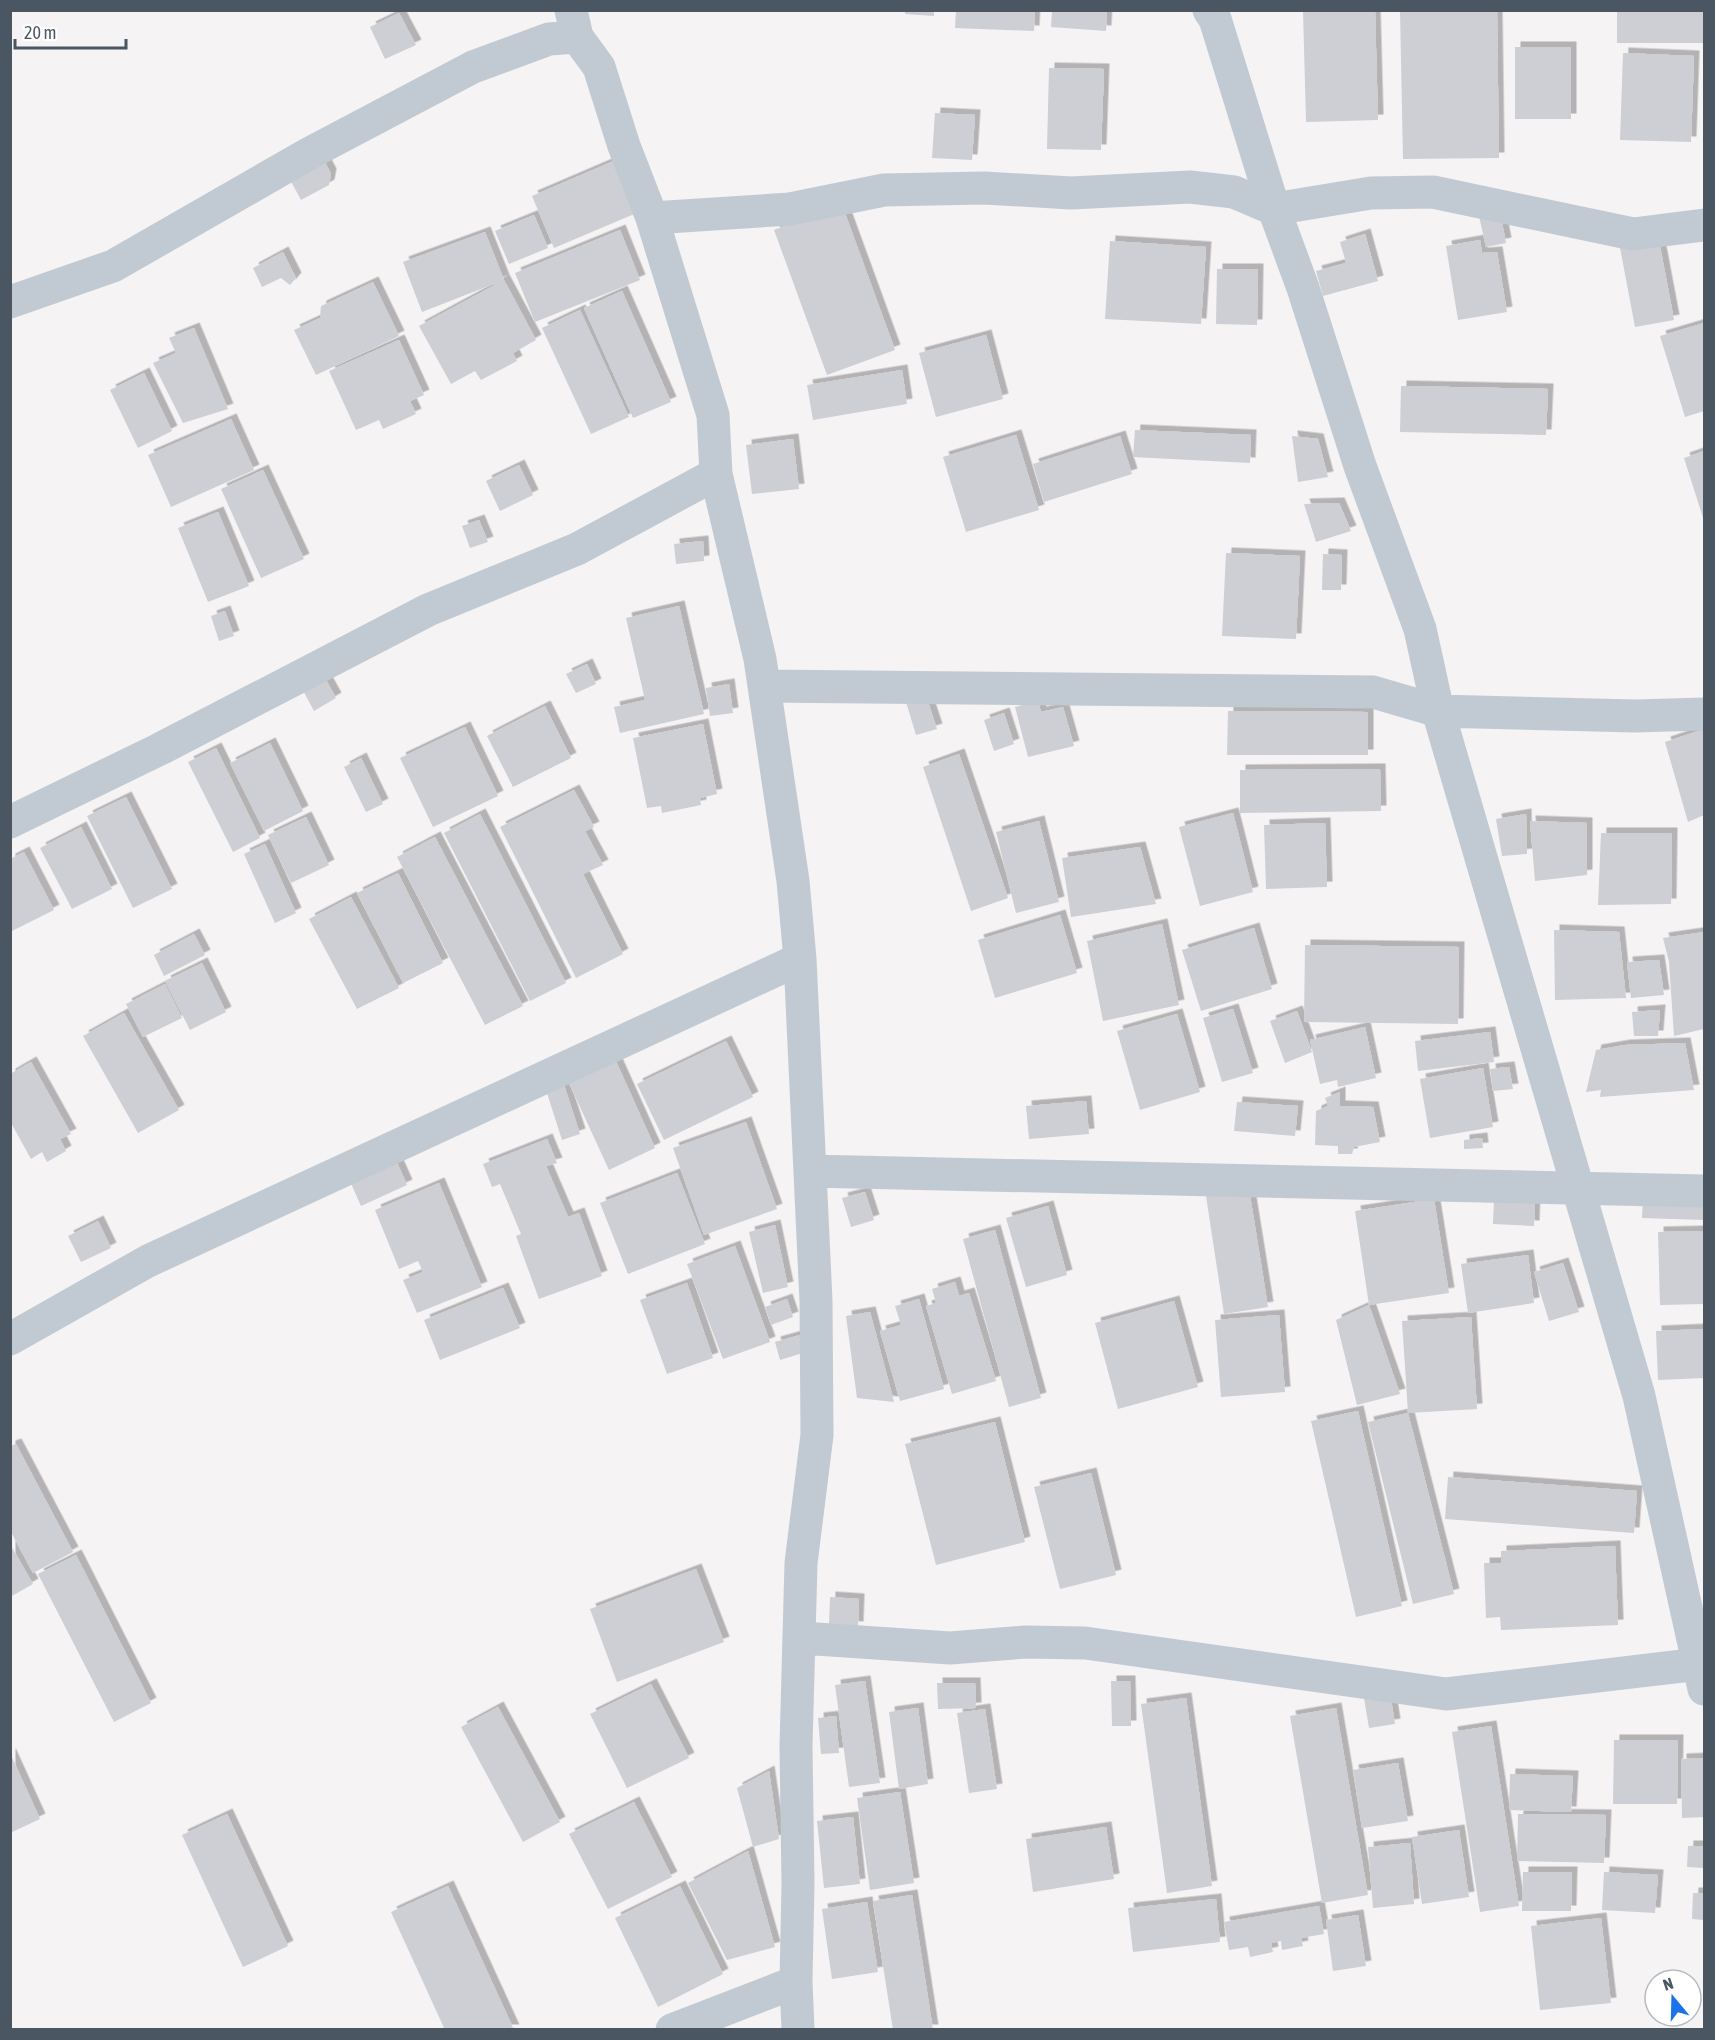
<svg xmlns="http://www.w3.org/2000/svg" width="1715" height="2040" font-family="'Asap Condensed',sans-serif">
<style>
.building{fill:#cdcfd5;filter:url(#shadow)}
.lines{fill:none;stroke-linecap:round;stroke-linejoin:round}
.minor{stroke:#c1cad2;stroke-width:33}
</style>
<defs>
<filter id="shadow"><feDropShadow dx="5.5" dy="-5.5" stdDeviation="0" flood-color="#0004"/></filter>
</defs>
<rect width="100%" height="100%" fill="#f5f3f3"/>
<path class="building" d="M905,10H934V16L905,14Z
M956,10H1035L1034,31L955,28Z
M1052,10H1107L1106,31L1051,27Z
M1303,10H1375L1378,120L1306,122Z
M1400,10H1497L1499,158L1403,159Z
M1617,10H1704V43H1617Z
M399,13L416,45L385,59L370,27Z
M1515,47H1571V119H1515Z
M1623,53L1694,56L1691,142L1620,140Z
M1049,68L1104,69L1101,150L1047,149Z
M935,113L975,115L972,160L932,158Z
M320,153L331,174L329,185L301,200L286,172Z
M616,160L639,212L554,248L532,196Z
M842,205L895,350L827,375L774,230Z
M1500,212L1506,243L1486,247L1479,216Z
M534,215L548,248L509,264L495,231Z
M620,230L640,280L535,322L515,273Z
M1657,230L1674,320L1635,327L1618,237Z
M485,232L504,280L422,312L403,262Z
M1365,234L1378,281L1323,296L1316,271L1346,263L1340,242Z
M1480,240L1482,253L1497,252L1507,312L1458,320L1446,246Z
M1110,241L1206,247L1201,324L1105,319Z
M283,252L296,278L290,285L281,278L262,287L253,268Z
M1217,269H1258L1257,325L1216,324Z
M504,280L536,340L513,353L517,361L481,380L475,371L451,384L419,326Z
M373,282L399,336L316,375L294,330L320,318L321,306Z
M622,291L671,402L633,418L584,308Z
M580,310L629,417L591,434L542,328Z
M1704,323V411L1685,417L1660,336Z
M194,328L228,409L183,423L153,363L176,353L169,338Z
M986,335L1003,399L936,417L919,353Z
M399,340L424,395L410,401L416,414L383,429L379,420L356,430L329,371Z
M902,370L907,404L813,420L807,385Z
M144,373L172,431L138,448L110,390Z
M1401,386L1548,389L1546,435L1400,432Z
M231,419L254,470L171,507L148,455Z
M1135,430L1251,435L1250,463L1133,457Z
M1016,435L1039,510L966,532L943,457Z
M1120,436L1132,474L1044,502L1033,464Z
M1292,436L1318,439L1328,477L1298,482Z
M793,439L799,489L752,494L746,445Z
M1704,451V521L1684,458Z
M519,465L533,495L500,511L486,481Z
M263,470L304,559L261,578L221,489Z
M1339,503L1351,531L1316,542L1304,504Z
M218,512L249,586L208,602L178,528Z
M479,520L488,542L470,548L462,526Z
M703,541L704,561L676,564L674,544Z
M1226,553L1300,556L1296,639L1222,636Z
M1323,554L1342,555L1341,590H1322Z
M679,606L704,714L620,733L614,707L645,700L626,618Z
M225,611L234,636L219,641L211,616Z
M587,664L596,684L576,693L566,674Z
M321,671L336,698L314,711L299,683Z
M729,684L733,713L710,716L706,688Z
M926,696L937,729L916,735L906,702Z
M1038,701L1041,712L1063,707L1074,746L1028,757L1015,707Z
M545,706L571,758L513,787L487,736Z
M1228,711L1368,712V755H1227Z
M1004,713L1014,744L994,751L984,720Z
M703,724L717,794L700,798L701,805L662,813L661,806L647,808L633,738Z
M465,727L498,796L433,827L400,758Z
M1704,729V815L1688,822L1665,742Z
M270,743L303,811L264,831L230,763Z
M216,748L260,838L233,852L188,762Z
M959,754L1008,898L971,911L923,767Z
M361,758L383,804L366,812L344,767Z
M1380,769L1381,811L1240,813V770Z
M574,790L594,827L585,831L603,865L583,874L623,954L576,978L500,827Z
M126,797L172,889L133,908L87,816Z
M1233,813L1253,892L1200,906L1179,827Z
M480,814L566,983L530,1001L444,833Z
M1526,814L1527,854L1502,856L1496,819Z
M306,817L329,865L291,883L268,835Z
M1039,821L1059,902L1016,913L996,832Z
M1530,821L1587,823V875L1535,881Z
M1325,823L1327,887L1266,889L1264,825Z
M81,827L112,889L72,909L40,848Z
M1601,833H1672L1671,904L1598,905Z
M435,837L523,1006L485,1025L397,857Z
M265,844L296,913L275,923L244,854Z
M1140,847L1156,904L1071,917L1062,858Z
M24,852L54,910L10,932V859Z
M398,873L443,963L403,983L357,893Z
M351,897L399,988L357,1009L309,919Z
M1060,915L1077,973L995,998L978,940Z
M1162,924L1179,1005L1103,1021L1087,941Z
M1254,928L1272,989L1201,1011L1182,950Z
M1554,930L1619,932L1626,998L1555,1000Z
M1704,932V1029L1674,1036L1669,962L1663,938Z
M194,934L205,955L164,976L154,955Z
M1305,945L1459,947L1458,1024L1304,1022Z
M1659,960L1664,995L1631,998L1627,962Z
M202,963L226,1012L190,1030L165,981Z
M165,984L182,1018L143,1037L126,1004Z
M1233,1009L1253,1073L1222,1082L1203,1018Z
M1660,1010L1658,1036H1634L1632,1012Z
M1297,1011L1312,1052L1285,1063L1270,1021Z
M124,1013L179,1110L138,1133L83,1036Z
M1177,1014L1200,1092L1140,1110L1117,1031Z
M1365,1027L1376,1078L1338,1087L1337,1080L1320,1084L1310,1040Z
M1490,1032L1494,1062L1418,1071L1415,1041Z
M726,1041L753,1097L664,1140L637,1084Z
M1685,1043L1694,1090L1600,1097L1601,1090L1586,1092L1596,1050L1625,1045Z
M615,1059L655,1148L609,1170L568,1081Z
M31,1062L71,1134L60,1139L66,1151L47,1162L42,1152L31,1159L10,1121V1074Z
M1509,1067L1513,1089L1493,1091L1490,1069Z
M1483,1068L1493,1127L1430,1138L1420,1079Z
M564,1085L580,1134L562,1140L546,1090Z
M1340,1092V1106L1373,1107L1380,1142L1354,1147L1352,1154H1338V1146L1315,1145L1316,1111L1328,1106L1325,1098Z
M1086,1101L1089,1134L1029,1139L1026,1106Z
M1237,1102L1298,1106L1295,1136L1234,1131Z
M746,1122L777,1209L704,1235L673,1148Z
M1482,1138L1483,1148L1464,1149V1140Z
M547,1139L557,1163L546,1166L568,1217L579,1213L602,1276L539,1299L516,1236L521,1234L500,1184L492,1187L483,1164Z
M395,1158L407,1185L361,1206L349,1179Z
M677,1173L705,1244L628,1274L600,1203Z
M439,1183L482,1287L417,1313L403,1280L423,1272L418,1261L399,1269L375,1210Z
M1249,1189L1268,1307L1224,1314L1206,1196Z
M865,1192L874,1220L851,1227L842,1198Z
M1643,1197L1704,1199V1220L1642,1218Z
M1434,1199L1449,1293L1369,1305L1355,1211Z
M1494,1199L1535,1200L1534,1226L1493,1224Z
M1048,1206L1067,1275L1026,1287L1006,1218Z
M98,1221L111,1248L81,1262L68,1236Z
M775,1225L788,1287L763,1293L749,1232Z
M995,1230L1041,1398L1009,1407L963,1239Z
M1704,1231V1304L1660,1305L1658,1232Z
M735,1246L770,1342L723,1359L687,1264Z
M1528,1255L1534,1303L1468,1313L1461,1264Z
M1563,1263L1579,1312L1549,1321L1534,1272Z
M955,1282L959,1296L969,1293L996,1381L952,1394L926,1306L936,1303L932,1289Z
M687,1283L713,1358L667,1374L640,1300Z
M503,1288L520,1328L440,1360L424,1320Z
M787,1299L793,1317L771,1325L765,1307Z
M919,1299L944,1389L900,1401L880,1331L901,1325L895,1306Z
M1174,1301L1198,1387L1118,1409L1095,1323Z
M1369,1305L1400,1394L1357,1405L1336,1320Z
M870,1312L894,1402L857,1398L846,1316Z
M1279,1315L1285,1392L1221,1397L1215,1320Z
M1471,1317L1477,1409L1408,1413L1402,1321Z
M1704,1329V1378L1658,1380L1656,1331Z
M800,1335L806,1352L780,1360L775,1342Z
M1358,1411L1402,1606L1356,1617L1311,1421Z
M1408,1413L1454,1594L1413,1604L1368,1422Z
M995,1422L1025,1542L936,1565L905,1444Z
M16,1444L73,1552L33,1573L10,1530V1446Z
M1091,1473L1116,1575L1060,1589L1034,1487Z
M1448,1477L1637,1491L1634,1533L1445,1519Z
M10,1544L33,1584L10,1597Z
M1615,1546L1618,1625L1501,1630L1500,1617L1486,1618L1484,1563H1501V1551Z
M76,1555L151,1703L114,1722L38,1574Z
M696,1569L724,1642L617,1682L590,1609Z
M830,1597L859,1599L858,1627L829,1625Z
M865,1681L880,1783L849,1787L835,1685Z
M1111,1681H1130L1131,1726H1112Z
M937,1683H975L976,1708L938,1709Z
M651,1684L689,1758L627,1788L590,1714Z
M1390,1693L1395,1724L1369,1728L1364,1698Z
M1186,1698L1212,1886L1167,1893L1141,1704Z
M498,1707L560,1822L523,1842L461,1727Z
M918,1708L928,1784L899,1789L889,1712Z
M1336,1708L1368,1895L1322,1903L1290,1716Z
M985,1709L997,1789L969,1793L957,1713Z
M836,1716L839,1753L821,1754L818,1718Z
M1491,1726L1519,1906L1480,1912L1452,1732Z
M1614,1740H1678L1677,1804H1613Z
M10,1753L40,1819L10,1833Z
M1704,1758V1817L1682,1818L1681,1759Z
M1398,1763L1408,1821L1362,1828L1353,1770Z
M769,1771L779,1839L753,1847L737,1788Z
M1510,1774L1573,1776L1571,1812L1509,1810Z
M900,1792L914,1883L870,1890L857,1798Z
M634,1802L672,1877L608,1909L569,1834Z
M227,1814L288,1946L243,1967L182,1835Z
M1518,1814L1606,1815L1604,1863L1517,1861Z
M853,1817L860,1884L824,1888L817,1821Z
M1106,1827L1114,1879L1033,1892L1026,1839Z
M1459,1830L1469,1897L1422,1904L1412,1837Z
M1410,1843L1414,1904L1373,1908L1368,1847Z
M1688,1846H1704V1868L1687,1867Z
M748,1851L775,1947L727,1960L688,1883Z
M1523,1872H1572L1571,1911H1522Z
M1604,1872L1658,1875L1655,1913L1602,1910Z
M448,1886L514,2030H445L391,1912Z
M680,1886L723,1974L658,2007L615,1918Z
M1693,1893H1704V1920L1692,1919Z
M912,1895L933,2030H893L873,1901Z
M1216,1899L1220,1942L1133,1952L1128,1908Z
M867,1902L878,1972L832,1979L822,1909Z
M1319,1906L1324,1934L1301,1938L1303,1946L1282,1950L1281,1941L1271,1943L1273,1952L1250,1957L1248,1947L1229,1950L1224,1922Z
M1358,1915L1366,1966L1333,1971L1326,1920Z
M1601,1918L1611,2003L1540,2010L1531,1926Z"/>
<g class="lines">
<path class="minor" d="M571,10L577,37L599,67L624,146L652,218L713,415L716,474L760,659L793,881L800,959L816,1301L817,1435L801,1563L796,1746L798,1883L796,1982L798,2030
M1209,10L1215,19L1274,209L1303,288L1360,466L1420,629L1438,711L1639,1396L1704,1689
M652,218L790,209L884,190L984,188L1071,193L1190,187L1234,192L1274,209L1371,193L1433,192L1633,234L1704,225
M10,302L113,266L310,153L473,67L549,39L577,37
M764,686L1373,692L1438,711L1635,716L1704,714
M10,822L160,749L428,610L577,549L716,474
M811,1171L1704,1191
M10,1339L148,1261L800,959
M801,1638L950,1648L1026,1642L1085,1643L1446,1694L1699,1664
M672,2030L796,1982"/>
</g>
<rect width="1715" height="2040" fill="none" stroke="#4a5661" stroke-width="24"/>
<g transform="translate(1673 1998) rotate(341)"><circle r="28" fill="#ffffff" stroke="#b7bbc0" stroke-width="1.5"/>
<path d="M0-4.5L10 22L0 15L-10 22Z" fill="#1a73e8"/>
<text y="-9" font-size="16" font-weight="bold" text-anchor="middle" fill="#4a5661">N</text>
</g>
<path d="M15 39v9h111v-9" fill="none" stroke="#4a5661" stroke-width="3"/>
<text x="24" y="39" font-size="18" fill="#4a5661" stroke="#ffffff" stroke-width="4.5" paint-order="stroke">20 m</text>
</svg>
